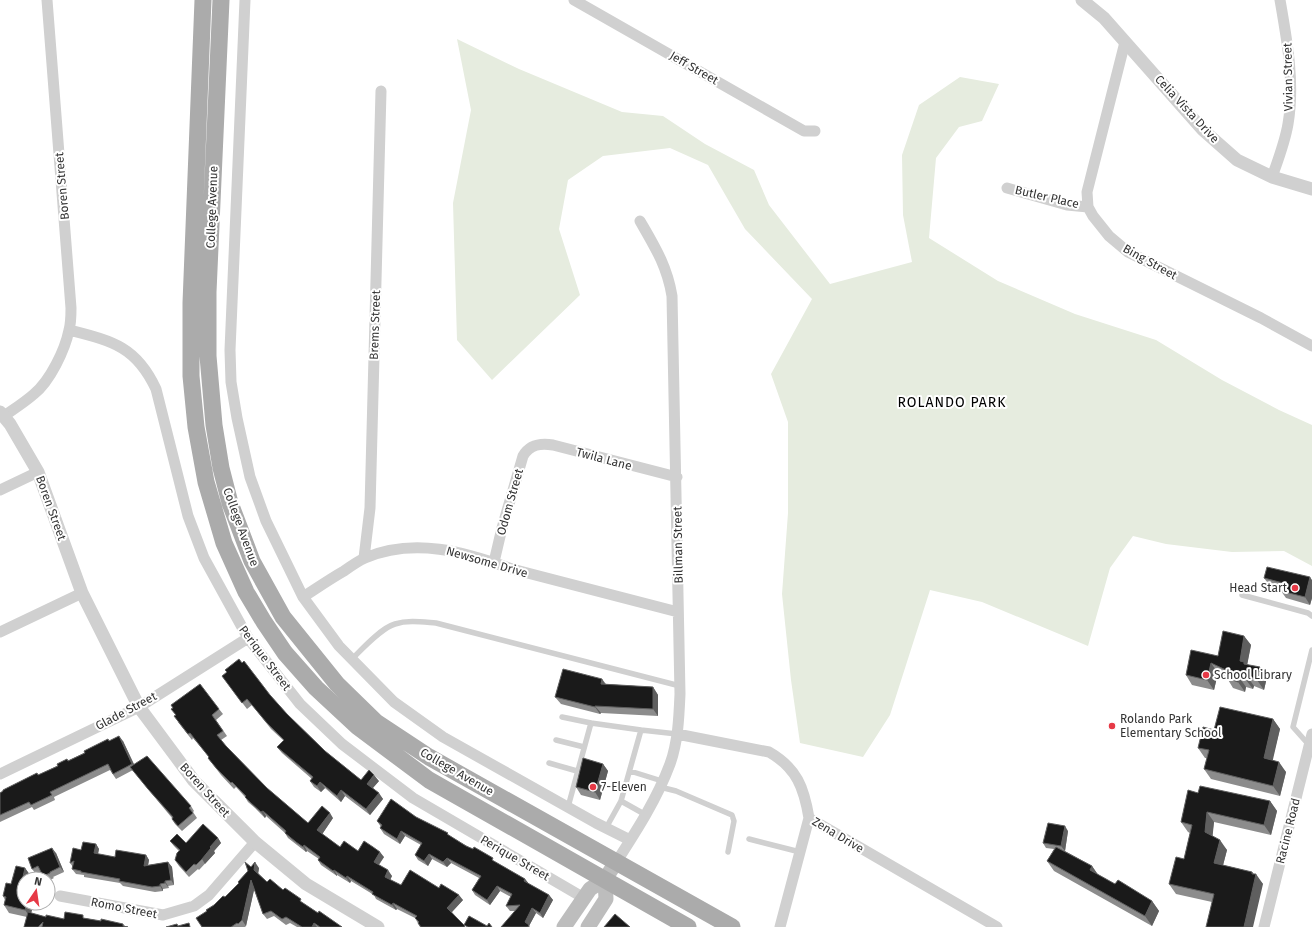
<svg xmlns="http://www.w3.org/2000/svg" width="1312" height="927" font-family="'Fira Sans',sans-serif">
<style>
.green{fill:#e6ecdf}
.lines{fill:none;stroke-linecap:round;stroke-linejoin:round}
.service{stroke:#d0d0d0;stroke-width:5.5}
.minor{stroke:#d0d0d0;stroke-width:11}
.tertiary{stroke:#d0d0d0;stroke-width:13}
.secondary{stroke:#bdbdbd;stroke-width:15}
.primary{stroke:#ababab;stroke-width:17}
.wall{fill:#8c8c8c}
.shaded-wall{fill:#5f5f5f}
.building{fill:#1a1a1a;stroke:#5f5f5f}
.poi-dot{fill:#e63946;stroke:#fff;stroke-width:1.5}
.labels{text-anchor:middle;stroke-width:4;stroke-linejoin:round;paint-order:stroke}
.street-label{font-size:12px;fill:#333;stroke:#fff}
.poi-label{font-size:12px;fill:#333;stroke:#fff;text-anchor:start}
.quarter-label{font-size:14px;letter-spacing:1px;fill:#000;stroke:#fff}
</style>
<rect width="100%" height="100%" fill="#fff"/>
<path class="green" d="M457,39L519,69L622,112L663,116L705,144L754,170L769,205L830,284L912,262L903,215L902,155L919,105L960,77L999,84L982,121L959,127L936,158L929,238L998,281L1075,314L1156,340L1222,380L1279,410L1312,425V566L1284,551L1232,552L1166,544L1133,536L1110,568L1088,646L982,602L930,590L890,715L863,757L800,743L791,680L782,594L788,513V422L771,374L812,299L745,229L708,165L670,148L603,156L568,180L559,229L580,295L492,380L457,340L453,203L471,110Z"/>
<g class="lines">
<path class="service" d="M1242,595L1308,613L1312,616
M352,659C362,649 381,628 395,624C408,620 422,622 436,623L680,686
M562,717L591,723L641,730
M556,740L584,747
M1309,745L1293,727L1312,650
M549,763L577,771
M630,771L662,781
M660,787L676,791L732,815L734,821L728,852
M621,801L646,815
M568,807L591,723
M606,828L621,801L641,730L677,734
M749,839L800,852"/>
<path class="minor" d="M245,0L230,350L231,382L237,418L250,477L266,521L303,597L339,646L394,702L443,737L596,823L630,840
M574,0L804,131H815
M1125,42L1087,192L1088,207L1093,216L1109,236L1128,252L1261,318L1312,346
M1272,177C1278,160 1285,142 1288,124C1295,83 1287,40 1280,0
M1007,188L1067,205L1088,207
M69,330C112,341 136,346 156,389L188,516L204,558L248,638L300,704L342,744L413,798L584,898
M4,416C14,409 25,402 34,394C50,381 65,350 69,330C71,323 71,315 71,308L47,0
M0,490L38,472
M364,558L370,508L381,91
M494,562L502,528L523,456C530,444 541,443 553,445L677,477
M303,597C317,588 330,579 344,571C351,566 358,561 365,558C414,537 465,552 512,569L678,612
M0,632L82,593
M677,734L769,752C797,768 804,788 809,818L997,927
M0,774L139,707L248,638
M617,861C637,830 657,799 670,764C678,742 679,717 680,694L672,296C667,266 655,247 640,221
M60,896L163,915L194,906L209,895L255,842
M780,927L809,818
M1264,927L1312,734"/>
<path class="tertiary" d="M1082,0L1104,18L1203,130L1237,160L1272,177L1312,189
M0,412L10,424L38,472L82,593L139,707L194,781L255,842L306,884L378,927"/>
<path class="secondary" d="M564,927L590,889L605,879L617,861
M588,927L606,899L605,879"/>
<path class="primary" d="M203,0L191,303V376L196,427L206,482L224,543L246,592L264,622L285,653L316,688L358,727L429,780L688,927
M221,0L208,292V356L214,425L221,468L230,503L252,561L283,617L337,684L376,722L429,757L732,927"/>
</g>
<path class="wall" d="M1264,578L1312,580V598L1310,605L1286,598L1281,591V589L1270,586Z
M1244,636L1251,645L1247,664L1267,677L1264,690L1254,686L1253,689L1246,687L1245,692L1233,688L1227,678V677L1218,673L1214,690L1192,685L1186,675L1218,656Z
M222,676L270,695L287,714L325,751L361,780L379,781L373,788L383,799L370,815L345,796L341,802L325,788L321,792L314,787L310,781L312,779L282,753L277,747L284,741L271,729L252,705L247,709Z
M602,679L606,684L653,687L658,695V716L601,713L600,714L561,704L555,697Z
M219,709L223,714L216,720L227,736L221,740L226,746L267,788L308,823L333,818L322,834L340,847L384,857L379,865L392,876L390,880L401,885L439,888L463,900L452,912L465,927H420L415,918L397,909L396,910L385,904L376,899L374,895L351,881L350,883L337,875V876L321,865L318,860L319,859L307,851L306,852L288,838L285,833L266,816L265,818L255,808L248,802L245,797L236,787L234,789L221,775L208,758L209,757L193,738L192,740L178,722Z
M1273,719L1280,729L1272,760L1286,772L1280,796L1211,779L1204,769L1207,758H1205L1198,748L1214,730Z
M109,741H123L134,764L191,806L194,811L193,812L197,818L182,831L175,824L172,819V818L152,794L133,770L116,779L110,770L54,797L55,800L34,810L32,807L0,822V793L37,773L38,775Z
M603,764L608,771L600,800L581,795L576,787Z
M1198,793L1270,801L1277,811L1271,835L1214,822L1212,836L1227,850L1223,865L1252,872L1263,884L1212,902L1176,894L1169,884L1184,859L1190,833L1188,832L1181,822Z
M416,817L525,879L529,884L549,895L553,900L543,918L536,913L529,926L515,911H510L506,906L511,897L500,891L490,905L475,895L472,890L479,878L451,863L447,867L432,859L428,866L418,860L415,855L421,845L405,836L400,844L384,834L380,828L381,827L377,821Z
M1068,831L1065,851L1092,866L1098,875L1115,884L1152,901L1159,911L1152,926L1054,871L1047,861L1054,849L1046,848L1043,843Z
M218,838L221,843L214,851L215,853L199,870L198,869L189,877L179,866L175,860L179,851L174,846L170,841L186,843Z
M96,844L99,849L98,854L115,857L146,855L149,860L148,865L168,862L172,867L174,885L168,886L169,888L163,889V891L155,892L123,886L120,883L84,877V875L76,874L72,869L73,867L70,863L81,850Z
M56,853L64,872L53,877L54,878L48,881V879H45L41,872L36,874L32,869Z
M251,867L259,868L258,873L267,882L283,890L318,913L342,927H297L290,923L286,925L274,916L267,919L263,914L254,889L246,926L245,927H202L207,911L225,897L239,884L238,882Z
M25,868L30,875V879H24L34,903L31,913L46,917L64,919L85,918L101,921L123,924L125,926L128,927H24L27,917L9,913L4,905L5,900L3,896L11,884Z"/>
<path class="shaded-wall" d="M1310,577L1312,580V598L1310,605L1305,597Z
M1244,636L1251,645L1247,666L1240,661Z
M1211,663L1218,673L1214,690L1207,680Z
M1260,667L1267,677L1264,690L1257,680Z
M1247,676L1254,686L1253,689L1246,680Z
M1239,677L1246,687L1245,692L1238,682Z
M602,679L607,687L601,684Z
M653,687L658,695V716L653,709Z
M595,706L601,713L600,714L595,707Z
M1273,719L1280,729L1271,768L1264,758Z
M119,736L123,741L136,769L132,764Z
M1279,762L1286,772L1280,796L1273,786Z
M603,764L608,771L600,800L595,792Z
M374,775L379,781L371,790L367,784Z
M320,782L325,788L321,792L317,786Z
M341,790L345,796L341,802L337,796Z
M379,793L383,799L370,815L366,809Z
M1270,801L1277,811L1271,835L1264,825Z
M263,811L266,816L265,818L261,812Z
M1207,812L1214,822L1212,842L1205,832Z
M330,813L333,818L321,836L317,830Z
M1065,826L1068,831L1065,851L1061,846Z
M401,831L405,836L400,844L397,839Z
M218,838L221,843L214,851L215,853L205,864L202,859L210,847Z
M1220,840L1227,850L1221,873L1214,863Z
M96,844L99,849L97,858L94,853Z
M304,845L307,851L306,852L303,847Z
M52,848L56,853L64,872L60,867Z
M380,852L384,857L377,867L374,862Z
M429,854L432,859L428,866L424,861Z
M146,855L149,860L147,871L144,866Z
M447,858L451,863L447,867L443,862Z
M168,862L172,867L174,885L171,880Z
M255,862L259,868L258,875L254,870Z
M1092,866L1099,876L1090,870Z
M25,868L30,875V879H24V884L22,881Z
M334,870L337,875V876L333,871Z
M388,870L392,876L389,882L385,877Z
M1252,872L1256,877V874L1263,884L1253,927H1244Z
M347,876L351,881L350,883L346,878Z
M525,879L529,884L527,887L524,881Z
M251,880L255,886L246,926L242,920Z
M165,881L168,886L169,888L165,883Z
M160,884L163,889V891L160,886Z
M497,886L500,891L490,905L487,900Z
M459,895L463,900L451,913L447,908Z
M549,895L553,900L543,918L540,913Z
M1152,901L1159,911L1152,926L1145,916Z
M27,903H34L30,917L25,910Z
M393,903L397,909L396,910L392,905Z
M532,908L536,913L529,926L530,927H528L525,922Z
M314,923L317,927H312Z"/>
<path class="building" d="M1267,567L1310,577L1305,597L1281,591L1283,583L1264,578Z
M1223,631L1244,636L1240,661L1244,662V664L1260,667L1257,680L1247,676L1246,680L1239,677L1238,682L1227,678L1228,671L1211,663L1207,680L1186,675L1191,650L1218,656Z
M239,659L242,663L244,661L270,695L287,714L325,751L361,780L369,770L374,775L367,784L379,793L366,809L341,790L337,796L320,782L317,786L310,781L313,777L277,747L284,740L267,723L247,699L242,703L222,676L227,672L225,670Z
M563,669L602,679L601,684L653,687V709L595,706V707L555,697Z
M200,684L219,709L212,715L223,731L217,735L226,746L267,788L308,823L322,806L330,813L317,830L340,847L344,841L358,851L364,841L373,847L380,852L374,862L388,870L385,877L401,885L410,870L439,888L441,884L459,895L447,908L465,926L464,927H421L418,923L419,922L415,918L417,916L393,903L392,905L381,899L372,894L373,892L347,876L346,878L334,870L333,871L318,860L320,857L304,845L303,847L296,842L285,833L286,831L263,811L261,812L251,803L245,797L246,796L232,782L231,783L217,769L208,758L209,757L190,733L188,734L174,716L176,715L171,709L173,708L171,705Z
M1220,707L1273,719L1264,758L1279,762L1273,786L1204,769L1209,750L1198,748L1203,727L1214,730Z
M119,736L132,764L113,774L108,764L50,792L52,795L31,805L29,802L0,815V793L3,791V790L37,773L38,775L58,766L57,764L67,759L68,761L85,753L84,751L108,739L109,741Z
M147,756L191,806L189,808L193,813L178,826L172,819L173,817L148,789L130,767Z
M583,758L603,764L595,792L576,787Z
M1200,786L1270,801L1264,825L1207,812L1205,832L1220,840L1214,863L1252,872V874H1256L1244,927H1206L1214,894L1169,884L1176,857L1184,859L1192,825L1181,822L1188,790L1198,793Z
M391,799L416,817L448,833L447,834L466,846L473,849L474,847L493,858L492,860L525,879L524,881L549,895L540,913L532,908L525,922L529,925L528,927H501L520,905L506,906L512,894L497,886L487,900L472,890L481,876L447,858L443,862L429,854L424,861L415,855L422,843L401,831L397,839L380,828L382,825L377,821Z
M1048,823L1065,826L1061,846L1043,843Z
M203,824L218,838L210,847L211,848L202,859L196,865L194,864L186,872L175,860L177,853L180,850L170,841L177,834L186,843Z
M83,842L96,844L94,853L115,857L116,850L146,855L144,866L168,862L171,880L165,881V883L160,884V886L152,887L119,881L120,879L81,872V871L72,869L74,861L70,863L73,848L81,850Z
M1056,847L1092,866L1090,870L1115,884L1118,880L1152,901L1145,916L1047,861Z
M52,848L60,867L50,872V873L43,876L38,866L32,869L28,858Z
M245,862L251,867L255,862L254,870L267,882L270,879L283,890L285,888L301,899L300,901L318,913L319,911L342,927H320L314,923L312,927H302L286,917L282,919L271,911L263,914L251,880L242,920L238,924L237,923L231,927H202L196,918L207,911L206,910L214,905L223,896L225,897L239,883L238,882L248,871Z
M16,866L25,868L22,881H24V903H27L25,910L4,905L6,897L3,896L6,883L11,884Z
M28,912L46,917V915L64,919L65,912L83,915V918L101,921V919L123,924V926L128,927H42L43,922L38,927H24Z
M615,914L630,927H604Z
M469,916L487,926L489,923L492,927H468L464,925Z
M189,923L190,927H166L177,924L178,926Z"/>
<g class="poi-dot">
<circle cx="1295" cy="588" r="4"/>
<circle cx="1206" cy="675" r="4"/>
<circle cx="1112" cy="726" r="4"/>
<circle cx="593" cy="787" r="4"/>
</g>
<g class="labels">
<g class="street-label">
<text transform="translate(694 68) rotate(30)" y="4">Jeff Street</text>
<text transform="translate(1288 77) rotate(-91)" y="4">Vivian Street</text>
<text transform="translate(1187 109) rotate(47)" y="4">Celia Vista Drive</text>
<text transform="translate(62 186) rotate(-95)" y="4">Boren Street</text>
<text transform="translate(1047 197) rotate(13)" y="4">Butler Place</text>
<text transform="translate(212 207) rotate(-88)" y="4">College Avenue</text>
<text transform="translate(1150 262) rotate(29)" y="4">Bing Street</text>
<text transform="translate(375 325) rotate(-88)" y="4">Brems Street</text>
<text transform="translate(604 459) rotate(15)" y="4">Twila Lane</text>
<text transform="translate(510 502) rotate(-74)" y="4">Odom Street</text>
<text transform="translate(51 508) rotate(70)" y="4">Boren Street</text>
<text transform="translate(241 527) rotate(70)" y="4">College Avenue</text>
<text transform="translate(678 545) rotate(-91)" y="4">Billman Street</text>
<text transform="translate(487 562) rotate(16)" y="4">Newsome Drive</text>
<text transform="translate(265 658) rotate(53)" y="4">Perique Street</text>
<text transform="translate(126 711) rotate(-28)" y="4">Glade Street</text>
<text transform="translate(457 772) rotate(30)" y="4">College Avenue</text>
<text transform="translate(205 790) rotate(48)" y="4">Boren Street</text>
<text transform="translate(1288 831) rotate(-76)" y="4">Racine Road</text>
<text transform="translate(838 835) rotate(31)" y="4">Zena Drive</text>
<text transform="translate(515 858) rotate(30)" y="4">Perique Street</text>
<text transform="translate(124 908) rotate(11)" y="4">Romo Street</text>
</g>
<g class="poi-label">
<text x="1287" y="592" text-anchor="end">Head Start</text>
<text x="1214" y="679">School Library</text>
<text x="1120" y="723">Rolando Park<tspan x="1120" dy="14">Elementary School</tspan></text>
<text x="601" y="791">7-Eleven</text>
</g>
<g class="quarter-label">
<text x="952" y="407">ROLANDO PARK</text>
</g>
</g>
<g transform="translate(36 891) rotate(13)"><circle r="19" fill="#ffffff" stroke="#adadad"/>
<path d="M0-3L7 15L0 10L-7 15Z" fill="#e63946"/>
<text y="-6" font-size="11" font-weight="bold" text-anchor="middle" fill="#333333">N</text>
</g>
</svg>
